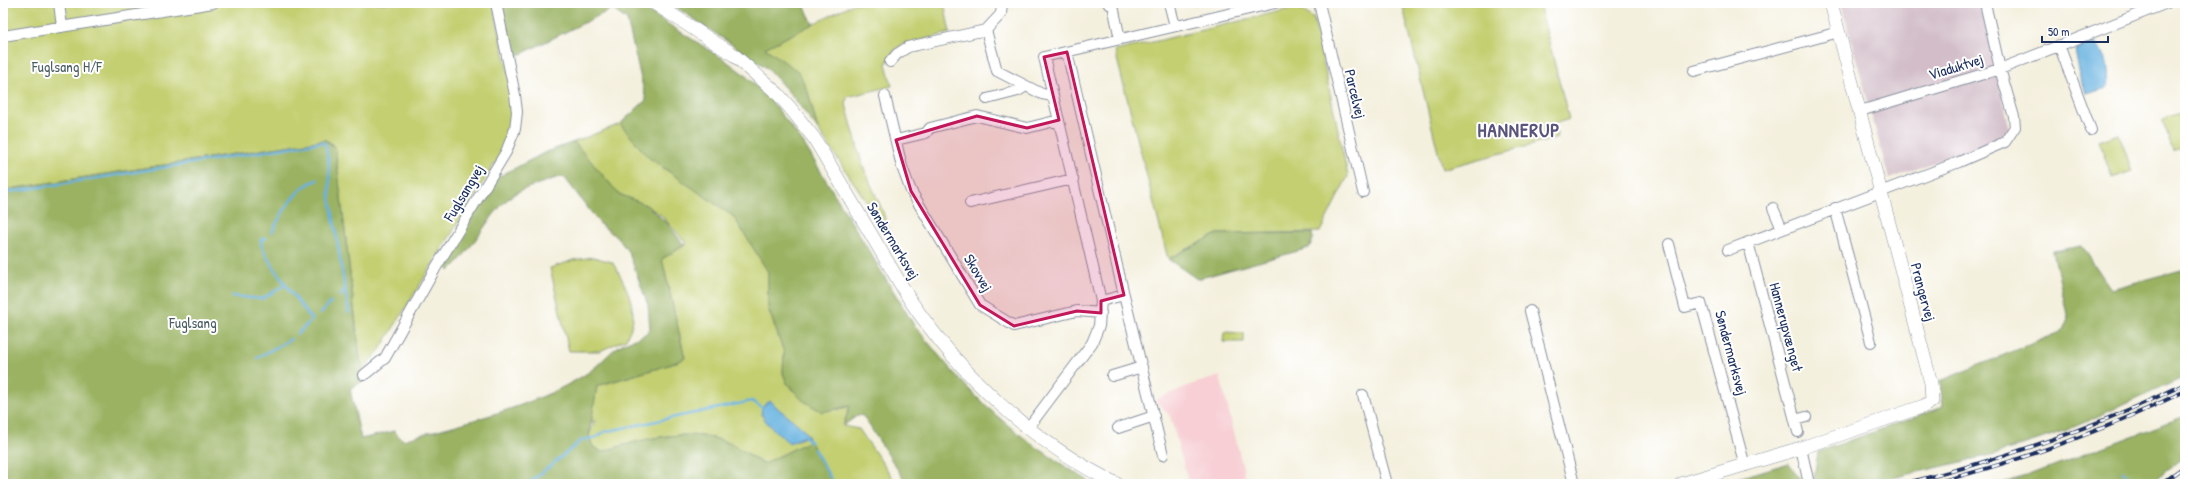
<svg xmlns="http://www.w3.org/2000/svg" width="2188" height="487" font-family="'Patrick Hand',sans-serif">
<style>
.built{fill:#f7cfd4}
.industrial{fill:#d2bdc8}
.green{fill:#c3cf70;stroke:#6f7f67;fill-rule:evenodd}
.forest{fill:#9ab262;stroke:#5a7060}
.water{fill:#68b2e0;stroke:#42709f}
.lines{fill:none;stroke-linecap:round;stroke-linejoin:round}
.stream{stroke:#68b2e0;stroke-width:2.5}
.minor-casing{stroke:#88909e;stroke-width:12}
.tertiary-casing{stroke:#88909e;stroke-width:14}
.minor{stroke:#fff;stroke-width:10}
.tertiary{stroke:#fff;stroke-width:13}
.rail-casing{stroke:#1b2f5e;stroke-width:4}
.rail{stroke:#fff;stroke-width:2.5;stroke-dasharray:8;stroke-linecap:butt}
.marked{fill:#c2185b;fill-opacity:0.2;stroke:#c2185b;stroke-width:3;stroke-linejoin:round}
.labels{text-anchor:middle;stroke-width:4;stroke-linejoin:round;paint-order:stroke}
.park-label{font-size:15px;fill:#4d5f63;stroke:#fff}
.street-label{font-size:15px;fill:#1b2f5e;stroke:#fff}
.district-label{font-size:19px;font-weight:bold;letter-spacing:1px;fill:#59547c;stroke:#fff}
</style>
<rect width="100%" height="100%" fill="#fff"/>
<filter id="ink" filterUnits="userSpaceOnUse"><feTurbulence type="fractalNoise" baseFrequency=".025" numOctaves="2"/><feDisplacementMap in="SourceGraphic" scale="8" xChannelSelector="R" yChannelSelector="G"/><feConvolveMatrix kernelMatrix="1 2 1 2 8 2 1 2 1" color-interpolation-filters="sRGB"/></filter>
<filter id="wash" filterUnits="userSpaceOnUse"><feTurbulence type="fractalNoise" baseFrequency=".012" numOctaves="4" result="noise"/><feDisplacementMap in="SourceGraphic" scale="16" xChannelSelector="R" yChannelSelector="G"/><feGaussianBlur stdDeviation="0.9" result="paint"/><feColorMatrix in="noise" values="0 0 0 0 0 0 0 0 0 0 0 0 0 0 0 0 0 1.4 0 .05"/><feComposite in="paint" operator="in"/></filter>
<g filter="url(#wash)">
<rect width="100%" height="100%" fill="#f4f0de"/>
<path class="built" d="M1220,376L1247,484H1189L1170,416L1155,400L1190,385Z"/>
<path class="industrial" d="M1841,3H1981L2011,134L1889,179Z"/>
<path class="green" d="M3,3H493L508,71L513,113L505,147L379,351L363,369L360,358L335,147L330,142L325,140L3,190Z
M855,3H909L910,5L918,3H944L950,33L903,44L894,51L886,64L892,86L847,97L846,104L862,164L883,212L890,236L818,130L808,92L764,48Z
M1402,3H1539L1569,119L1554,124L1558,138L1442,169Z
M1298,7L1314,19L1348,176L1320,232L1217,234L1168,259L1115,51Z
M2185,111V147L2173,151L2162,119Z
M620,124L663,168L681,179L734,217L768,272V308L784,352L783,373L787,383L792,390L837,410L850,406L843,426L859,429L897,484H834L810,441L763,464C751,457 740,447 726,442C687,427 640,439 602,452L593,447L589,436L595,420L591,423L597,386L672,364L685,358L662,259L687,244L662,216L646,205L619,194L574,142ZM771,401L805,437L794,442L761,415L762,407Z
M2119,134L2132,171L2112,178L2099,141Z
M593,257L612,262C622,277 637,305 632,324C631,329 628,334 626,339L600,351H569L550,268L574,260Z
M1224,332L1244,333V342H1223Z"/>
<path class="forest" d="M500,3H635L725,60L745,75L770,99L804,144L914,325C937,353 959,381 985,405C1018,436 1055,461 1094,484H907L863,416L858,415L843,426L850,406L822,412L802,400L787,383L783,373L784,352L768,308V272L734,217L648,157L620,124L646,100L627,20L612,9L513,58Z
M670,3H803L813,24L765,48L799,72L808,92L818,130L794,98L767,68Z
M325,140L335,147L360,358L366,379L350,389L361,439L394,431L403,440C463,422 533,408 586,374C599,366 607,354 619,346C629,339 643,339 650,329L648,305L629,253L618,238L601,225L564,177H559C548,181 517,190 510,197C486,218 473,250 449,271L445,263L446,258L496,178L546,152L574,142L619,194L646,205L667,223L684,245L662,259L685,358L672,364L597,386L589,436L593,447L602,452C640,439 687,427 726,442C740,447 751,457 763,464L810,441L834,484H3V190Z
M1312,233L1313,239L1309,248L1197,279L1168,259L1217,234Z
M2082,246L2111,289L2185,269V377L2065,431L1995,454L1867,484H1813L1818,452L1943,407L1940,381L2063,331L2068,319L2053,251Z
M2185,416V457L2148,484H1998L2027,476Z
M1789,463L1803,484H1718Z"/>
<path class="water" d="M2095,40C2104,54 2112,71 2107,88L2087,94L2080,78L2075,50Z
M771,401C780,413 804,425 809,438L803,437L789,443C779,433 745,411 771,401Z"/>
<g class="lines">
<path class="stream" d="M3,193L323,142L326,146L329,165L330,197L349,313
M272,232C282,213 295,187 317,180
M266,238L261,240C258,252 303,307 312,320L297,334
M232,296L262,299L286,284
M340,296L345,290
M320,314L331,302
M257,358L291,339
M806,437L811,443
M814,449L834,484
M2122,471L2138,484
M528,484L582,440L597,437L604,432L752,401L764,409"/>
</g>
</g>
<g filter="url(#ink)">
<g class="lines">
<defs>
<path id="minor" d="M59,3L62,27
M1002,3L1001,14L986,30L997,71L1042,94L1053,96
M1108,3L1113,6L1120,39
M1169,3L1175,26
M1319,3L1363,192
M3,36L213,3
M2059,45L2091,130
M1067,52L1124,295
M890,62L897,54L908,47L986,30
M1694,71L1839,32
M885,96L902,167L911,191L980,305L1014,326L1077,311L1101,313
M987,99L1018,91L1026,86
M1860,111L2000,69L2167,3
M896,140L926,133L930,128L977,116L1027,128L1059,120
M970,203L1073,179
M1773,208L1782,229
M1835,208L1871,342
M1748,242L1798,432
M1669,244L1685,307L1701,303L1745,466
M1728,250L1959,162L2005,142L2015,127L2014,117L2000,69L1985,3
M1101,301L1124,295L1163,455
M1530,311L1574,484
M364,375L385,358L435,269L506,152L515,129L517,112L515,95L496,3
M1112,376L1142,367
M1363,395L1387,484
M1795,420L1806,417
M1028,428L1092,343L1099,326L1101,301L1044,57L1275,3
M1118,428L1154,416
M1801,448L1809,484"/>
<path id="tertiary" d="M654,3L734,55L778,94L791,109L814,138L910,300C963,378 1033,443 1117,484
M1681,484L1801,448L1924,406L1932,401L1931,383L1831,3"/>
</defs>
<use href="#minor" class="minor-casing"/>
<use href="#tertiary" class="tertiary-casing"/>
<use href="#minor" class="minor"/>
<use href="#tertiary" class="tertiary"/>
<defs>
<path id="rail" d="M1903,484C2000,460 2095,428 2185,384
M1930,484C2018,462 2104,431 2185,391
M2160,484L2185,466"/>
</defs>
<use href="#rail" class="rail-casing"/>
<use href="#rail" class="rail"/>
</g>
</g>
<path class="marked" d="M1067,52L1124,295L1101,301V313L1077,311L1014,326L980,305L911,191L896,140L977,116L1027,128L1059,120L1044,57Z"/>
<g class="labels">
<g class="park-label">
<text x="67" y="72">Fuglsang H/F</text>
<text x="193" y="328">Fuglsang</text>
</g>
<g class="street-label">
<text transform="translate(1956 67) rotate(-17)" y="5">Viaduktvej</text>
<text transform="translate(1355 94) rotate(77)" y="5">Parcelvej</text>
<text transform="translate(464 193) rotate(-59)" y="5">Fuglsangvej</text>
<text transform="translate(893 241) rotate(59)" y="5">Søndermarksvej</text>
<text transform="translate(978 273) rotate(59)" y="5">Skovvej</text>
<text transform="translate(1923 292) rotate(75)" y="5">Prangervej</text>
<text transform="translate(1786 327) rotate(75)" y="5">Hannerupvænget</text>
<text transform="translate(1731 353) rotate(75)" y="5">Søndermarksvej</text>
</g>
<g class="district-label">
<text x="1519" y="137">HANNERUP</text>
</g>
</g>
<rect width="2188" height="487" fill="none" stroke="#fff" stroke-width="16"/>
<path d="M2042 36v6h66v-6" fill="none" stroke="#1b2f5e" stroke-width="2"/>
<text x="2048" y="36" font-size="12" fill="#1b2f5e" stroke="#ffffff" stroke-width="3" paint-order="stroke">50 m</text>
</svg>
